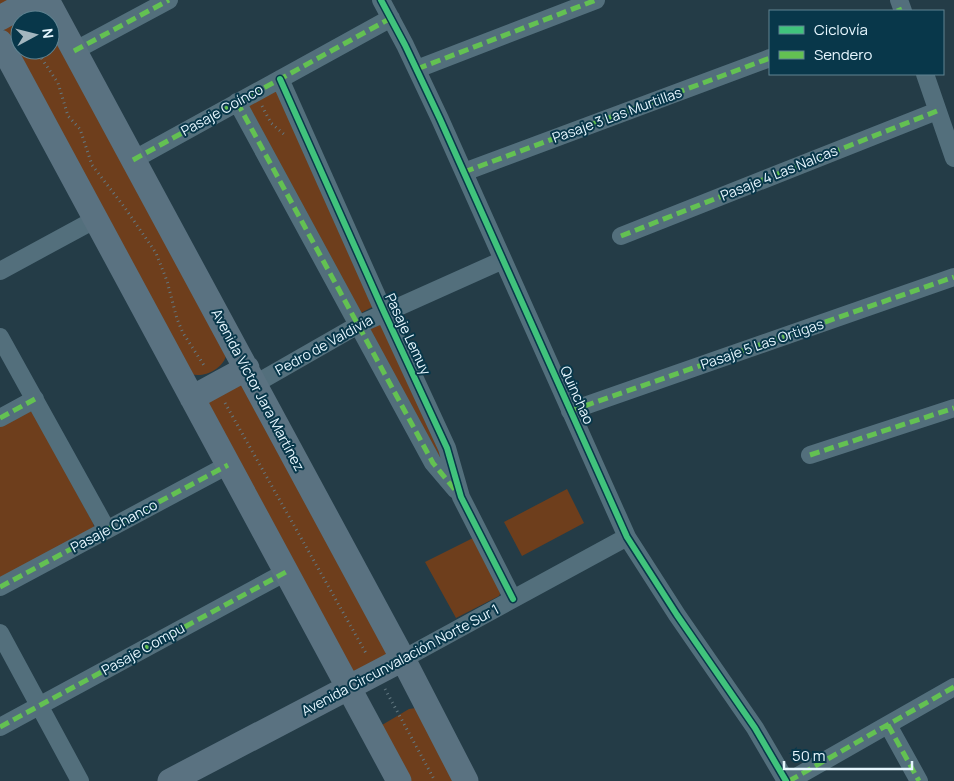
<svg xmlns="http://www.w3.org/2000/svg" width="954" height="781" font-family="Manrope,sans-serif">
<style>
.green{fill:#6e3e1c}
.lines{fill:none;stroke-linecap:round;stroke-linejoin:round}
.path{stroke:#637982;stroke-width:3;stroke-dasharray:1 4;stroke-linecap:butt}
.street{stroke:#536f7c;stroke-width:18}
.secondary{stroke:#5a7281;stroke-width:25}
.quiet{stroke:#63c152;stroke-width:5;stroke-dasharray:10 5;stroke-linecap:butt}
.cycleway-casing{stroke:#08374a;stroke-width:9}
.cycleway{stroke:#40c37c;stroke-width:6}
.labels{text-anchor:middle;stroke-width:4;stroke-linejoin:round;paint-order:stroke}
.street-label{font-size:14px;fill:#e7f7ff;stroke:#08374a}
</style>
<rect width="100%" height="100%" fill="#243c47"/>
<path class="green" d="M0,0H37L48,20H20V50H50V25L226,356C222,370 203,378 191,374L187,369L0,22Z
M277,87L374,306L361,313L249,113L248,103Z
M383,323L450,476L369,330Z
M241,382L388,648L386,656L353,674L208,407L210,395Z
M29,411L33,412L93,523L94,527L0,581V425Z
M567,489L584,523L522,556L504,522Z
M475,537L501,592L499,596L456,618L425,562Z
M416,708L457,781H410L382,725L409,709Z"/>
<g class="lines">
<path class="path" d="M36,50L58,83L68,116L80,129L92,165L125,208L156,253L167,281L177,319L183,333L205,367
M262,106L271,123L286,136
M225,403L367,655
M385,689L435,781"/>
<path class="street" d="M381,0L405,45L440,119L627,537L677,615L755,728L786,781
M899,0L903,11
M74,51L169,0
M417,69L596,0
M925,74L954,158
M280,79L384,312L447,448L461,497L513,599
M237,102L433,463L456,490
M133,160L391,18
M464,172L770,58
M621,236L937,111
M0,271L96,219
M0,337L107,530
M255,384L358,325L503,260
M570,411L954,277
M0,418L35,399
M810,455L954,408
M0,587L228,465
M0,633L80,781
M403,659L627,537
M888,725L919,781
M0,727L286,572
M789,781L954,687"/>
<path class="secondary" d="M47,0L403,659L466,781
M0,18L33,0
M0,42L399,781
M192,398L247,368
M170,781L403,659"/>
<path class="quiet" d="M897,11L902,9
M74,51L169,0
M417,69L596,0
M237,102L433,463L456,491
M133,160L391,18
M464,172L770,58
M621,236L937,111
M570,411L954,277
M0,418L35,399
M810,455L954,408
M0,587L228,465
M888,725L919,781
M0,727L286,572
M789,781L954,687"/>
<defs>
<path id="cycleway" d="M381,0L405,45L440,119L627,537L677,615L755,728L786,781
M280,79L384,312L447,448L461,497L513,599"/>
</defs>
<use href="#cycleway" class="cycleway-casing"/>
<use href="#cycleway" class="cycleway"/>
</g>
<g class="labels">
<g class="street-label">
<text transform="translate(222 110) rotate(-29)" y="5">Pasaje Coínco</text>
<text transform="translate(617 115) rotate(-20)" y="5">Pasaje 3 Las Murtillas</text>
<text transform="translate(779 173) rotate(-22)" y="5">Pasaje 4 Las Nalcas</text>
<text transform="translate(408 334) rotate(65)" y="5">Pasaje Lemuy</text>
<text transform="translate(762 344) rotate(-19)" y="5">Pasaje 5 Las Ortigas</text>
<text transform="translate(324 345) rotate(-29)" y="5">Pedro de Valdivia</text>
<text transform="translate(258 390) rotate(62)" y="5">Avenida Víctor Jara Martínez</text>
<text transform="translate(577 395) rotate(66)" y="5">Quinchao</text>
<text transform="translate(114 526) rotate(-28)" y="5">Pasaje Chanco</text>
<text transform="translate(143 649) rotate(-29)" y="5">Pasaje Compu</text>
<text transform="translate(400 660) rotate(-28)" y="5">Avenida Circunvalación Norte Sur 1</text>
</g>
</g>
<rect x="769" y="10" width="175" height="65" fill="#08374a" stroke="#618492"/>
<rect x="779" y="26" width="25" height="8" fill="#40c37c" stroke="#618492"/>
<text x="814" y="35" font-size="15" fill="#e7f7ff">Ciclovía</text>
<rect x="779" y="51" width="25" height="8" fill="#63c152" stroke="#618492"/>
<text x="814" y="60" font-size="15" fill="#e7f7ff">Sendero</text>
<g transform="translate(35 35) rotate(83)"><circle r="24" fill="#08374a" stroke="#618492"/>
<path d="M0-4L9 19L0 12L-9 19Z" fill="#a3b6bf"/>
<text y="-8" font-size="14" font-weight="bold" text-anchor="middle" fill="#e7f7ff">N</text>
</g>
<path d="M784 761v8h128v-8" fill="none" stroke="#e7f7ff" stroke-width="2.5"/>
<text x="792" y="761" font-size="15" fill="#e7f7ff" stroke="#08374a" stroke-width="4" paint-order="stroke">50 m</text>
</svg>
